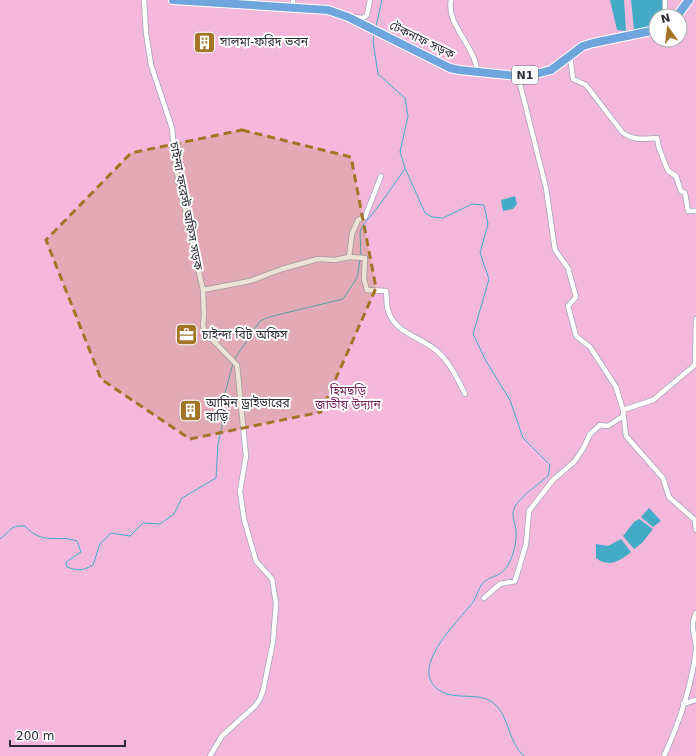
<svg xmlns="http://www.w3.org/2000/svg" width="696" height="756" font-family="'DejaVu Sans','Noto Sans Bengali',sans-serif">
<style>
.green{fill:#f3b8db;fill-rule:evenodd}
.water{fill:#44abc6}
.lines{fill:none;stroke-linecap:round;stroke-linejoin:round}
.stream{stroke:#44abc6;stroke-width:1}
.street-casing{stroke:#a2a4b9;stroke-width:6}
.highway-casing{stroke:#fff;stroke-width:10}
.street{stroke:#fff;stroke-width:4.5}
.highway{stroke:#6ea5dc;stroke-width:8}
.marked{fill:#a27426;fill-opacity:0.2;stroke:#a27426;stroke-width:3;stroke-dasharray:8 5;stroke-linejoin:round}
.labels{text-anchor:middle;stroke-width:4;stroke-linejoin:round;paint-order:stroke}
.shield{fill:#fff;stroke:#6b6b71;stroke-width:1}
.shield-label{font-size:11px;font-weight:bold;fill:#2b2c34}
.street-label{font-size:12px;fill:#2b2c34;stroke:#fff}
.poi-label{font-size:12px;fill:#2b2c34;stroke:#fff;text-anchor:start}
.park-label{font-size:12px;fill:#79265e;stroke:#fff}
</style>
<rect width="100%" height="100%" fill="#e1e3f9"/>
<path class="green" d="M0,0H696V756H0ZM656,16H680V40H656Z"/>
<path class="water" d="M610,0H624L626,31L617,30Z
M631,0H663V16H656V25L634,30Z
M515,196L517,204L513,209L503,211L501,200Z
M649,508L661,521L653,527L641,517Z
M639,519L653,529L642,543L634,549L623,536L634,522Z
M621,539L631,552C620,561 608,568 596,558V544L608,546Z"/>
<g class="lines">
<path class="stream" d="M376,26L382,0
M374,33L373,41L378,74L405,98L408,116L400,152L405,168L425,213L432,217L443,218L472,204L484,205L488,224L480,253L489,279L473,334L486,361L510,400L523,438L550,465L548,476C540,483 517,499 514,509C511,516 515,522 516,530C517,540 514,555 508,565C498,580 493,573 482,584C478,589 477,597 473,602C459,621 404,671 442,692C458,700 478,692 492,702C510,714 507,742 524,756
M361,257L360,232L364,224L378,207L405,169
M234,360L260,321L269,317L343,299L357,278L360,260
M0,539C11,531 9,525 25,526C43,546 57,534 77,541L81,552L66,562L67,567C78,571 82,571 93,565L100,544L111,533L130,536L143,523L160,524L174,514L182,498L216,478L218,444L222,426V405L233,363"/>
<defs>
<path id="street" d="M144,0L146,33L151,65L172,128L176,169L203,290L204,315L203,326L206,333L237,365L246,456L240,491L244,519L256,561L272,579L276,603L273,642L263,691L260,699L255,706L222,736L210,756
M451,0C447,20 464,36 472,54C475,59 476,66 478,72
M665,0V16
M293,7V0
M353,17L363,18L367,15L370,0
M570,56L573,79L586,85L622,132C633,141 644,139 657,138L659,148L668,171L676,176L681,191L685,193L688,211H696
M518,76L546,188L555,250L568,268L576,297L568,306L576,336L590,347L616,387L623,410L626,436L663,478L669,497L695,520L696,530
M349,257L365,258L364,279L367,290L386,291C387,297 386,304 388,310C395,336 427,337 443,357C452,367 459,381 465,394
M203,290L250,281L282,269L318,259L335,260L349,257L352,234L358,220L365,217L381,176
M623,410L653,400L695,365L696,319
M484,598L500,584L515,581L526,544L529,511L553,480L574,462L583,449L590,434L600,425L608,426L623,416
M683,704L696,700
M664,756C679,723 692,685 696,649C696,635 689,628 696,613"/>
<path id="highway" d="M173,0L328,10L348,17L450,68L459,70L518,76L532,75L551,70L583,46L593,43L656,30
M677,16L689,0"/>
</defs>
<use href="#street" class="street-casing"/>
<use href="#highway" class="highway-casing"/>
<use href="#street" class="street"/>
<use href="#highway" class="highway"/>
</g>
<path class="marked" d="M242,130L351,157L376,288L321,412L190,439L101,379L46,240L131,153Z"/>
<defs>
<symbol id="building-square" viewBox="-11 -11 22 22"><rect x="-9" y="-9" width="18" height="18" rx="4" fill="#a27426" stroke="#fff"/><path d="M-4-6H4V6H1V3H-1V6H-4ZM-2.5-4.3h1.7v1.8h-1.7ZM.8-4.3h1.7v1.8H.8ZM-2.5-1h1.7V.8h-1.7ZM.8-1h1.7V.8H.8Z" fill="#fff"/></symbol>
<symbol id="office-square" viewBox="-11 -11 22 22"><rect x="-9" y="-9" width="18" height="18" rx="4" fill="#a27426" stroke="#fff"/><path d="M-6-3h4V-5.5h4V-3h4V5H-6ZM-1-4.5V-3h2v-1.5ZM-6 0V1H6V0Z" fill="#fff"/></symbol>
</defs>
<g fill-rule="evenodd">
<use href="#building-square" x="192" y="30" width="25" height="25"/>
<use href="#office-square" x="174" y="322" width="25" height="25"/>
<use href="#building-square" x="178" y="398" width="25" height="25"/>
</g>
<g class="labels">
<rect class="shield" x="512" y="66" width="26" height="18" rx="3"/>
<g class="shield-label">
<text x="525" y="79">N1</text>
</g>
<g class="street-label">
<text transform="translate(422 40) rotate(26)" y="4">টেকনাফ সড়ক</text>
<text transform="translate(186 206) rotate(79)" y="4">চাইন্দা ফরেস্ট অফিস সড়ক</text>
</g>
<g class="poi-label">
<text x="220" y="46">সালমা-ফরিদ ভবন</text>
<text x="202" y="339">চাইন্দা বিট অফিস</text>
<text x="206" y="407">আমিন ড্রাইভারের<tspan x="206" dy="14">বাড়ি</tspan></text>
</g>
<g class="park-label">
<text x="348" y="395">হিমছড়ি<tspan x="348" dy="14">জাতীয় উদ্যান</tspan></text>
</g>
</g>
<g transform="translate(668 28) rotate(346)"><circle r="19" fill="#ffffff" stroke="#aaabae"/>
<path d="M0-3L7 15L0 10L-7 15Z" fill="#a27426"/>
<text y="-6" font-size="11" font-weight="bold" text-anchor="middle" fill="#2b2c34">N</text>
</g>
<path d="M10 740v6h115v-6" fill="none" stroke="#2b2c34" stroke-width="2"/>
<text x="16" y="740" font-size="12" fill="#2b2c34" stroke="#ffffff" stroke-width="3" paint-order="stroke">200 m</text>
</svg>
